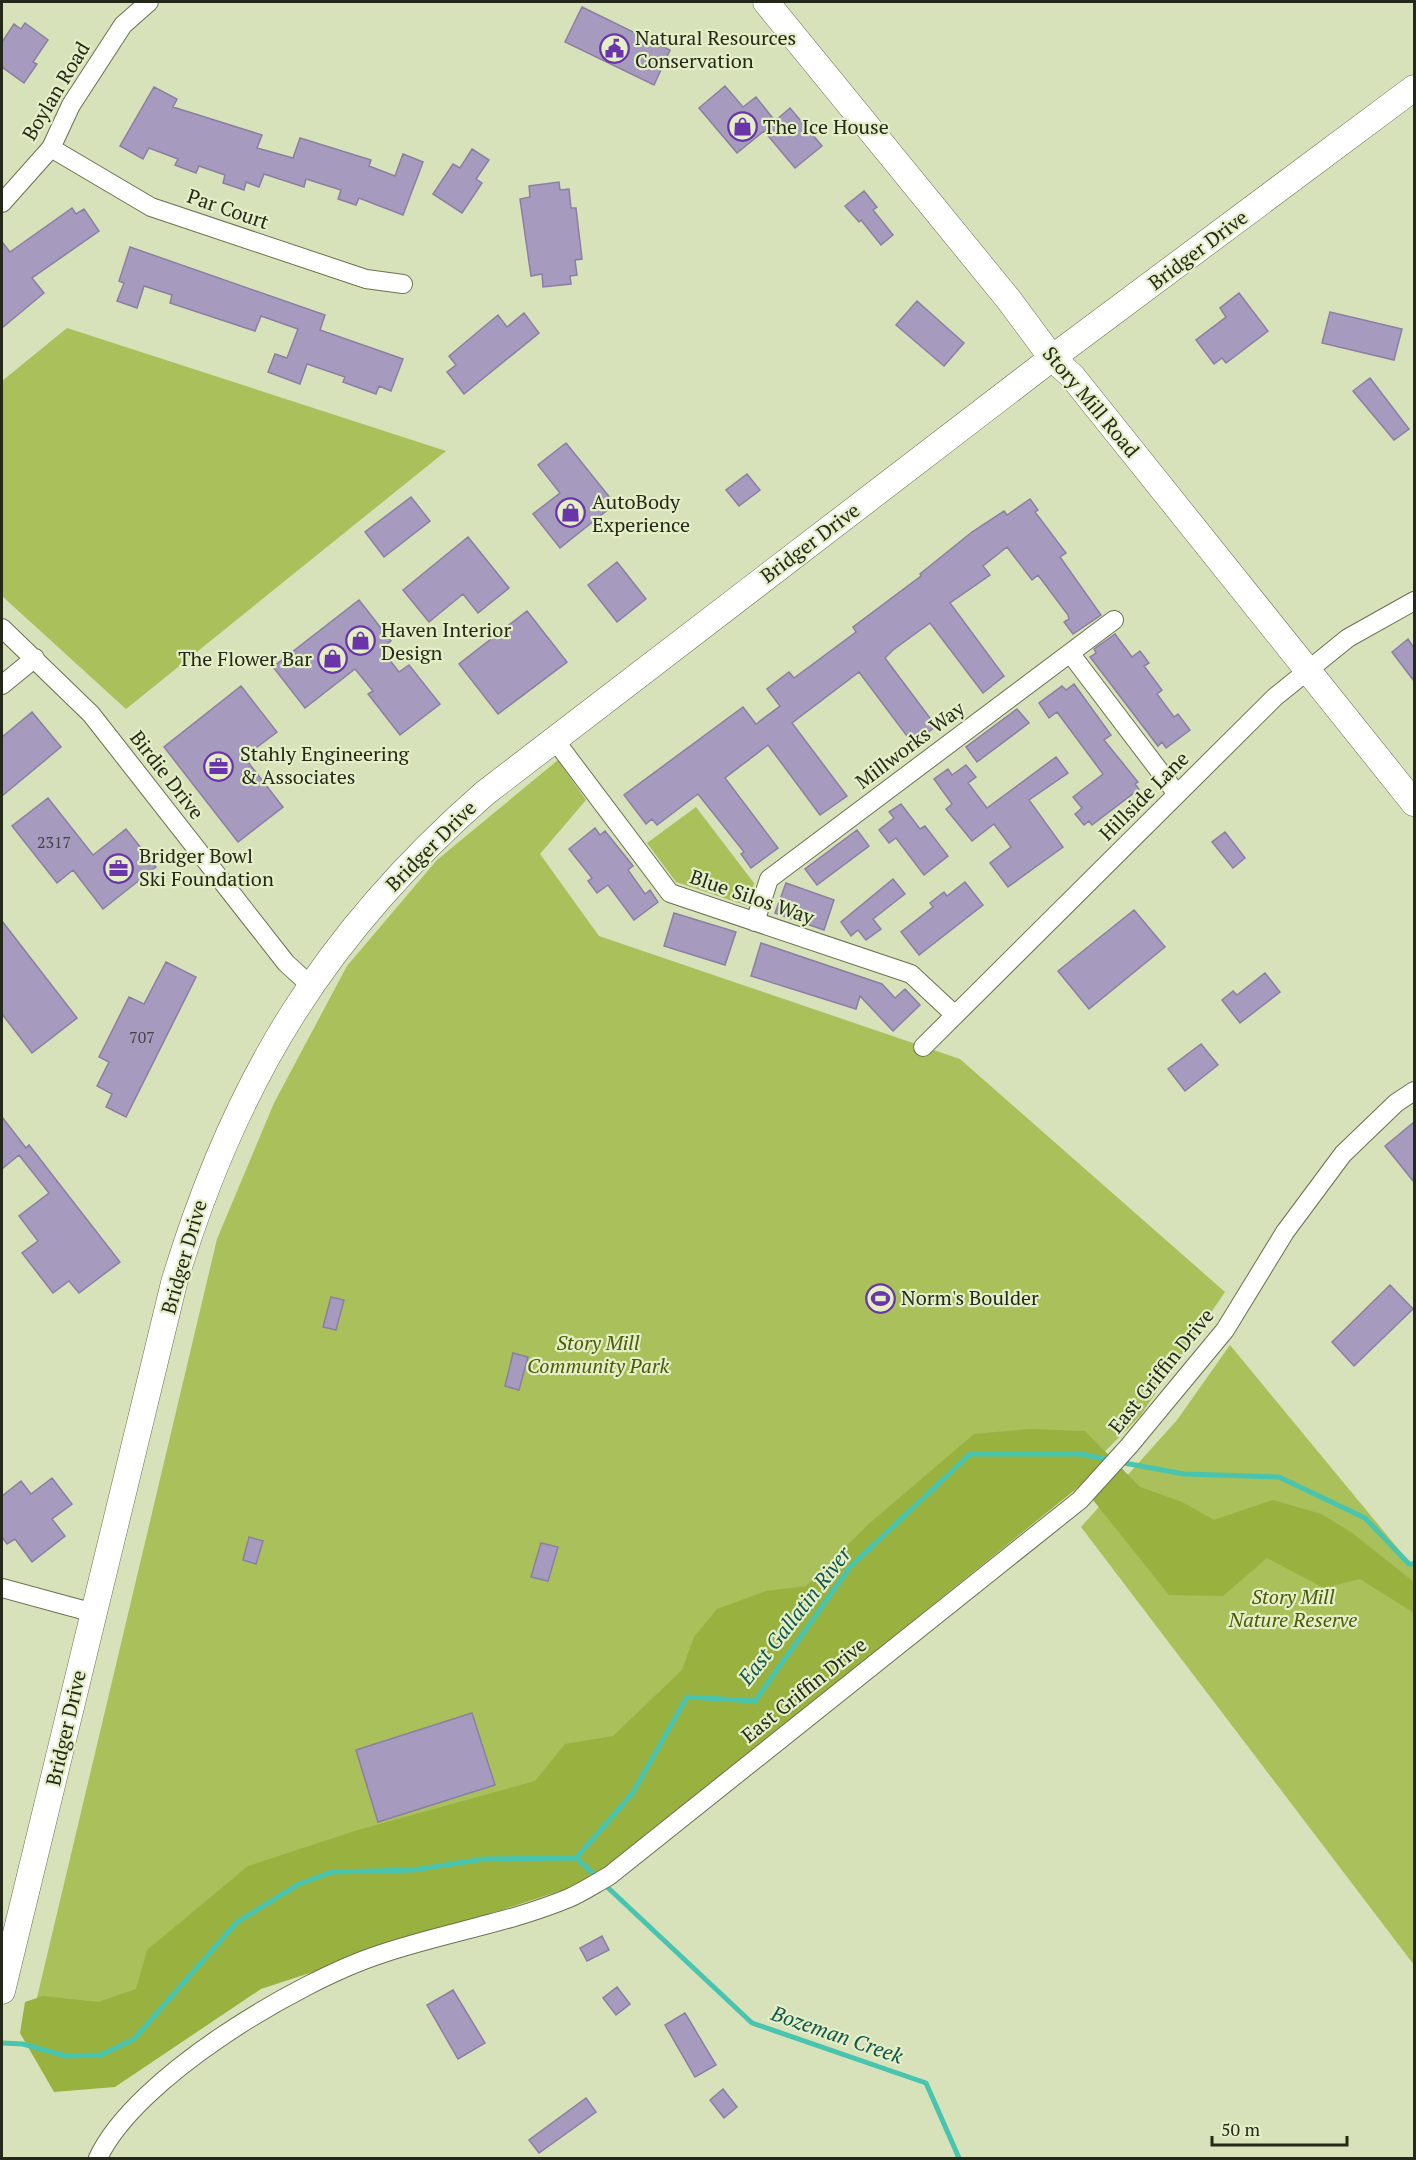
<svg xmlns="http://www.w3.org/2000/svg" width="1416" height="2160" font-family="'PT Serif',serif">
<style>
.green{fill:#a9c05b}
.forest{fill:#99b13f}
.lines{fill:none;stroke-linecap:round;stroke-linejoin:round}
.stream{stroke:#49c4af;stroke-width:5}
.building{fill:#a69abf;stroke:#8b7fa2;stroke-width:1.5}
.street-casing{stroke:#69724e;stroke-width:20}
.secondary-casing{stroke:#69724e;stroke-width:27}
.street{stroke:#fff;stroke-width:18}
.secondary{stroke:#fff;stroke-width:26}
.labels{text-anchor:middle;stroke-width:4.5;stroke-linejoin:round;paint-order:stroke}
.number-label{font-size:16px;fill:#444442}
.poi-label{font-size:20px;fill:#242819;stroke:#e4efc7;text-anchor:start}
.street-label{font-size:20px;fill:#242819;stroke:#e4efc7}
.park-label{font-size:20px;font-style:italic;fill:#4c5a04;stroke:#e4efc7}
.water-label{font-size:21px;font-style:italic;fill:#10564b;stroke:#e4efc7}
</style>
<rect width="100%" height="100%" fill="#d7e2ba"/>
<path class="green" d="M67,328L446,451L126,709L2,596V381Z
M558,760L586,800L540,854L599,936L960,1059L1225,1292L1140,1416L1058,1499L569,1879L31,2023L217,1239L274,1103L347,966L437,860Z
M696,807L754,883L748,906L676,882L647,843Z
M1230,1345L1414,1568V1965L1081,1527L1177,1420Z"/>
<path class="forest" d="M1029,1429L1085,1431L1140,1487L1182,1502L1214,1520L1273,1500L1321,1514L1351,1532L1414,1582V1613L1360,1579L1324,1588L1267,1558L1223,1596L1169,1595L1081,1485L613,1863L569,1888L261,1989L115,2087L54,2092L20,2033L25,2002L43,1996L98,2002L136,1989L147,1950L248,1866L358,1830L535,1781L565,1744L613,1736L682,1670L694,1637L717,1609L766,1591L806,1586L871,1522L974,1434Z"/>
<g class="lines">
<path class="stream" d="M1119,1462L1184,1474L1279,1477L1365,1518L1409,1564H1414
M576,1858L597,1877
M604,1884L752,2023L926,2083L959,2158
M2,2043L23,2044L66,2056L101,2055L134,2039L237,1922L299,1884L332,1872L413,1870L484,1859L576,1858L632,1794L687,1697L755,1701L850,1567L970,1454H1081L1110,1460"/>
</g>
<path class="building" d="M582,7L670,50L654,85L565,42Z
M25,23L48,40L33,62L37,64L24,83L2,67V42L14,24L21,29Z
M725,86L743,107L756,97L775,121L790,108L822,146L795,168L764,131L737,153L699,108Z
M154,87L177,99L173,107L262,135L257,148L293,158L300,138L371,160L369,166L395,176L403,154L423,162L403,215L359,198L356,205L338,199L341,190L306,179L304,187L264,174L259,187L246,182L244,190L223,183L225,175L199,166L196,173L175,165L178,159L149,148L143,159L120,146Z
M472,149L489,160L476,179L482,183L462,213L433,194L453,164L460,168Z
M559,182L560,190L569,189L571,208H576L582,259L575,260L577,275L570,276L571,284L543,287L542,274L531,276L520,199L530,197L529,186Z
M864,191L877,207L873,210L893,235L881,245L861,220L859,222L845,206Z
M72,208L76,214L84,209L99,231L32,278L44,293L2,328V242L10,252Z
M130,247L325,315L320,330L403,359L391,391L379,386L376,394L343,382L345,377L307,364L300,384L268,372L275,354L287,358L298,329L261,316L255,331L170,303L172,295L144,286L137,308L117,301L124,283L119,281Z
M1239,293L1268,331L1226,363L1222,358L1214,364L1196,340L1226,317L1220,308Z
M917,301L964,343L944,366L896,325Z
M1330,312L1402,329L1394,360L1322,343Z
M524,313L539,333L464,394L447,372L456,365L449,356L498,315L507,327Z
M1370,378L1409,429L1394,440L1353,391Z
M566,443L615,504L560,548L533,514L560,493L538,465Z
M747,474L760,490L739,506L726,490Z
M411,497L430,521L384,557L365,532Z
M1030,499L1038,510L1035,512L1066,553L1060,557L1101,615L1073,634L1064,622L1069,619L1068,615L1038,575L1032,580L1007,547L983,566L990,575L950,603L1004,676L983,693L930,623L893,650L885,658L936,726L913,744L859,672L792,723L847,796L820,815L768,745L725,778L778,848L751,868L741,854L744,852L698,794L657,825L652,819L646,824L624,795L743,707L756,724L780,706L767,689L789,672L794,678L856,632L853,627L921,576L920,574L972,532L1004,511L1007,515Z
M468,537L509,588L478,613L463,594L429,622L403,590Z
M617,562L646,599L617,622L588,585Z
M359,600L391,641L381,649L399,672L409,665L440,704L400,735L368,694L373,691L355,669L305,708L273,667Z
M527,611L567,662L498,714L459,664Z
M1115,634L1132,657L1140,651L1149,663L1144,666L1162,690L1157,694L1174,717L1178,714L1190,730L1166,748L1162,742L1158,746L1090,657L1096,653L1094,649Z
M1408,639L1414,648V681L1392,652Z
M1074,684L1111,735L1104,740L1138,782L1135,784L1139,789L1092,825L1089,821L1084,825L1075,814L1082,808L1073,797L1103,774L1057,712L1049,718L1039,703L1062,686L1066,690Z
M241,686L277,732L244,757L283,807L238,842L164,747Z
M1017,709L1029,723L977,762L966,747Z
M32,712L61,747L2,796V737Z
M1056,757L1068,773L1029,800L1063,847L1008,887L990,863L1011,847L994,824L972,841L946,809L952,804L934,779L948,769L952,775L966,765L976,777L968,783L987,808Z
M48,798L93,855L126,829L156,867L103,909L73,870L57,883L12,826Z
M901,804L920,829L925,826L948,856L924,875L896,838L889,843L879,830L894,818L889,812Z
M595,828L600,835L605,831L633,866L628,870L645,894L650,890L658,902L634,920L608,885L597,893L588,881L592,878L569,849Z
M857,830L869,846L817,885L805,869Z
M1225,832L1245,858L1233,868L1212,842Z
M893,879L905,894L873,919L881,929L866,940L858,930L851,936L841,922Z
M965,882L983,905L919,955L901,932L933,907L930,903L944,892L947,896Z
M786,883L834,900L824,930L775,913Z
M1134,910L1165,947L1089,1009L1058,971Z
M674,913L736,932L725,965L664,946Z
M2,921L77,1018L32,1053L2,1014Z
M761,943L882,984L895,998L905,989L920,1005L893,1031L860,996L856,1009L751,976Z
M166,962L196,977L126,1117L106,1107L112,1094L97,1086L109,1062L99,1057L129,997L144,1004Z
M1265,973L1280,992L1240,1023L1222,1000L1233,991L1237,995Z
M1201,1044L1218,1065L1185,1091L1168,1069Z
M2,1117L26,1148L29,1145L120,1262L79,1293L69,1281L53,1293L22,1253L38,1241L19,1216L49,1193L19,1155L2,1169Z
M1414,1122V1182L1385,1146Z
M1390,1285L1413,1309L1354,1366L1332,1342Z
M331,1297L344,1300L336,1330L323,1327Z
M513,1353L528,1357L519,1390L505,1386Z
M52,1478L72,1504L52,1519L65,1536L32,1562L15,1539L7,1544L2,1537V1496L21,1481L31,1494Z
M249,1537L263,1541L256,1564L243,1560Z
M541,1543L558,1547L548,1581L531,1577Z
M472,1713L495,1785L378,1822L356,1750Z
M602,1936L609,1950L587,1961L580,1948Z
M617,1987L630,2004L616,2015L603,1998Z
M453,1990L485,2043L458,2059L427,2005Z
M685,2013L716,2065L695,2077L665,2025Z
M723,2089L737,2107L724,2118L710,2100Z
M586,2098L596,2112L539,2153L529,2140Z"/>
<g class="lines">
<defs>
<path id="street" d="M51,148L151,207L366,279L403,284
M2,203L51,148L71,105L123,25L149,2
M2,628L91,714L286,963L310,985
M1070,653L1177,794
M2,685L35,658
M554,739L670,893L911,974L955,1015
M755,922L769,879L1114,620
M923,1047L1275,697L1348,638L1414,601
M2,1588L94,1613
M98,2158C136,2077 298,1981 381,1954C443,1933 509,1923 569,1898C583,1892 596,1883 609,1876L1080,1500L1129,1446L1225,1330L1285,1232L1343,1154L1396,1103L1414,1091"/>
<path id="secondary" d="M766,2L1009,300L1052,358L1072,376L1414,803
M2,1991L174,1283C235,1080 325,933 485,793L1052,358L1414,88"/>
</defs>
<use href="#street" class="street-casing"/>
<use href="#secondary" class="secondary-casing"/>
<use href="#street" class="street"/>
<use href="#secondary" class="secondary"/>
</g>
<defs>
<symbol id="civic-ring" viewBox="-11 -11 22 22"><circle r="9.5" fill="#e4efc7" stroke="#6a34ab" stroke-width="1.5"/><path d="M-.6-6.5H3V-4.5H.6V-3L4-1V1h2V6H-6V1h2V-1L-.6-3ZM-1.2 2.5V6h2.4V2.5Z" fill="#6a34ab"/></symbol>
<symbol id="shop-ring" viewBox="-11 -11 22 22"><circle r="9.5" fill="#e4efc7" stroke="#6a34ab" stroke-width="1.5"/><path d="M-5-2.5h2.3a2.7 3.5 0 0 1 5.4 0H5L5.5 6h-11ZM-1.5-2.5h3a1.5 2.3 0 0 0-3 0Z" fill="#6a34ab"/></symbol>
<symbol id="office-ring" viewBox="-11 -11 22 22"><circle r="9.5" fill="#e4efc7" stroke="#6a34ab" stroke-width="1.5"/><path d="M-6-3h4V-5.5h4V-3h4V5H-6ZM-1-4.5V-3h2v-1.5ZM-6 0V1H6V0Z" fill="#6a34ab"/></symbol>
<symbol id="stadium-ring" viewBox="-11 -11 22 22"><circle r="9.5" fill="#e4efc7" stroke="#6a34ab" stroke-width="1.5"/><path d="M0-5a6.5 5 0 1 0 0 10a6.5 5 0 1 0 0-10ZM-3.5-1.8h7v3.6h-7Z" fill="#6a34ab"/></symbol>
</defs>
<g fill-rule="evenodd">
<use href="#civic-ring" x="598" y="32" width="33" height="33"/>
<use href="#shop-ring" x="726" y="110" width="33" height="33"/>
<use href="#shop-ring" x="554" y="496" width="33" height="33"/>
<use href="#shop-ring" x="344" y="624" width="33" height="33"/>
<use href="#shop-ring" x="316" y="642" width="33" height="33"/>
<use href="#office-ring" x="202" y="750" width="33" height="33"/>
<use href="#office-ring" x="102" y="852" width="33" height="33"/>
<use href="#stadium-ring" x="864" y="1282" width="33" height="33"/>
</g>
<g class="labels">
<g class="number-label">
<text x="54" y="848">2317</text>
<text x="142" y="1043">707</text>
</g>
<g class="poi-label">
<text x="635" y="45">Natural Resources<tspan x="635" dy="23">Conservation</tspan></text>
<text x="763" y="134">The Ice House</text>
<text x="592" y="509">AutoBody<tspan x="592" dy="23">Experience</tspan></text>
<text x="381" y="637">Haven Interior<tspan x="381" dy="23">Design</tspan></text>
<text x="312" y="666" text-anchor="end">The Flower Bar</text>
<text x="240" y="761">Stahly Engineering<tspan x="240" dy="23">&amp; Associates</tspan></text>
<text x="139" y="863">Bridger Bowl<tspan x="139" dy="23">Ski Foundation</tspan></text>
<text x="901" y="1305">Norm's Boulder</text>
</g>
<g class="street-label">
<text transform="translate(56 91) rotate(-59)" y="7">Boylan Road</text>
<text transform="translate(228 209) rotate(19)" y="7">Par Court</text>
<text transform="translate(1198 250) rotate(-37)" y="7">Bridger Drive</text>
<text transform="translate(1091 402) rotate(50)" y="7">Story Mill Road</text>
<text transform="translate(810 543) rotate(-37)" y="7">Bridger Drive</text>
<text transform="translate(910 745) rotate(-37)" y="7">Millworks Way</text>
<text transform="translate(167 775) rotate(52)" y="7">Birdie Drive</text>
<text transform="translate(1144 796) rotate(-45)" y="7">Hillside Lane</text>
<text transform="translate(431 846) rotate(-45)" y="7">Bridger Drive</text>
<text transform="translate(752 897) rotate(19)" y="7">Blue Silos Way</text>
<text transform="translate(184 1257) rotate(-74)" y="7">Bridger Drive</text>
<text transform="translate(1161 1371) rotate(-51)" y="7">East Griffin Drive</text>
<text transform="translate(804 1690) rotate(-39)" y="7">East Griffin Drive</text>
<text transform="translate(66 1728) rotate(-77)" y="7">Bridger Drive</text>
</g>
<g class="park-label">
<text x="598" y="1350">Story Mill<tspan x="598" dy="23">Community Park</tspan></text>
<text x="1293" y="1604">Story Mill<tspan x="1293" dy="23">Nature Reserve</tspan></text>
</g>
<g class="water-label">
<text transform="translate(795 1616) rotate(-52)" y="7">East Gallatin River</text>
<text transform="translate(837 2035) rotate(19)" y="7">Bozeman Creek</text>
</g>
</g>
<rect width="1416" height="2160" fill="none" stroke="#242819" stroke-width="6"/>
<path d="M1212 2136v9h135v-9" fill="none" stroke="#242819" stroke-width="3"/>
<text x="1221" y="2136" font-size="18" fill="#242819" stroke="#e4efc7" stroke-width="4.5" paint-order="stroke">50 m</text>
</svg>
